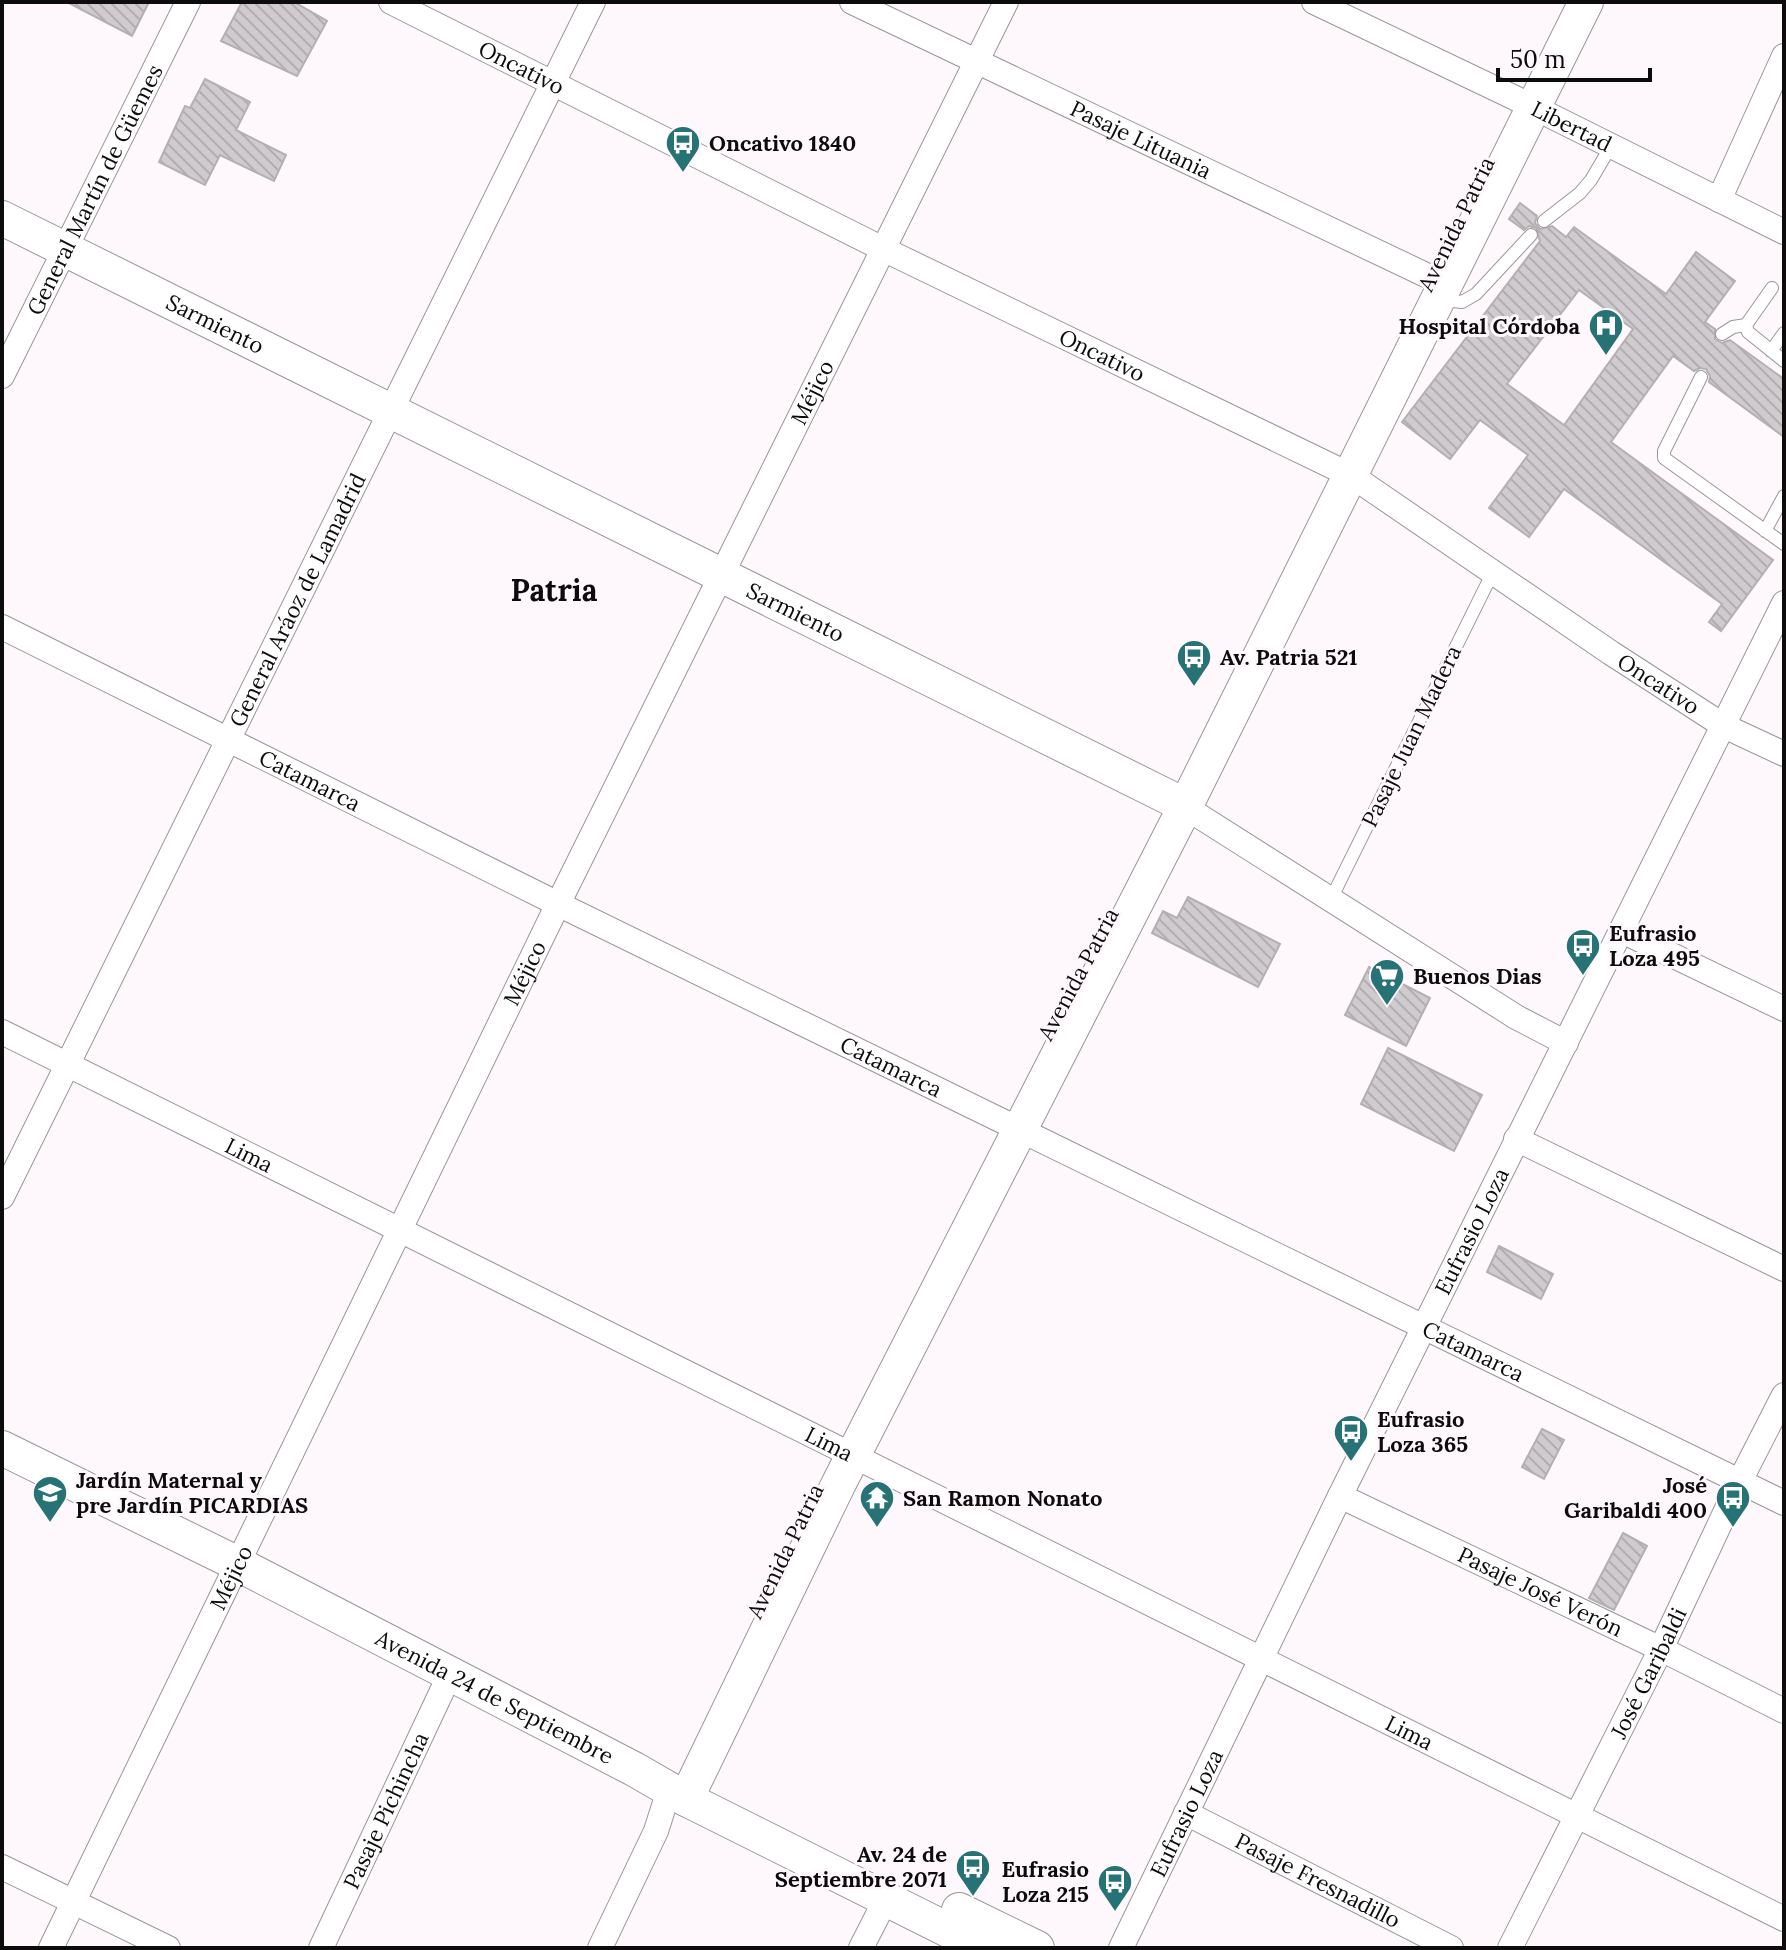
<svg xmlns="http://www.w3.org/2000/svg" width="1786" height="1950" font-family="Lora,serif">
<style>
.building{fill:url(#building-back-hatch);stroke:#b4afb3;stroke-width:2;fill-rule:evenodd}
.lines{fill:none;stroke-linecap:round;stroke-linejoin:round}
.lane-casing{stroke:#9a9599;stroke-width:14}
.street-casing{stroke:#9a9599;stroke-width:26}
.secondary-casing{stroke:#9a9599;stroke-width:36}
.lane{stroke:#fff;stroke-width:12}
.street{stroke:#fff;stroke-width:24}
.secondary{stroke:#fff;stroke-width:34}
.labels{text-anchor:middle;stroke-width:6;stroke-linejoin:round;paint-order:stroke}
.street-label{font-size:22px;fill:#0d0c0d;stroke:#fef8fd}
.poi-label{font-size:22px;font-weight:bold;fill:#0d0c0d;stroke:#fef8fd;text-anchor:start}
.district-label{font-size:30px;font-weight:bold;fill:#0d0c0d;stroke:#fef8fd}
</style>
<defs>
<pattern id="building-back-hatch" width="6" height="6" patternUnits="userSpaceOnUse" patternTransform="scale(2)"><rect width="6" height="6" fill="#d0cbcf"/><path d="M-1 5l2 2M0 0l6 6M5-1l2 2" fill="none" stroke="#b1adb1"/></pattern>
</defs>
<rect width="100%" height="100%" fill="#fef8fd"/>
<path class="building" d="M67,2H149L132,36Z
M242,2H294L327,21L297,76L221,41Z
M205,79L250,102L236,130L286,155L274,181L220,155L205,185L159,162L185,106L190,108Z
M1520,203L1537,216L1535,223L1540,229L1552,226L1566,237L1574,227L1666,294L1696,252L1735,281L1705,322L1715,329V339L1722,343L1730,340L1784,379V437L1709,382L1710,376L1706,369L1700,368L1694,371L1673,356L1611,442L1773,560L1721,631L1709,622L1722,604L1564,489L1529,537L1489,508L1528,455L1480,420L1450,459L1402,422L1540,241L1536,228L1529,226L1524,230L1509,219ZM1579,290L1633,329L1564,425L1507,384Z
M1188,897L1280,944L1258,987L1152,933L1163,911L1177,918Z
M1369,967L1430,998L1406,1046L1345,1015Z
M1388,1048L1482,1095L1454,1151L1361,1104Z
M1499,1246L1553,1274L1541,1299L1487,1272Z
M1542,1429L1564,1440L1544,1479L1522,1467Z
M1623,1533L1647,1546L1614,1610L1589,1598Z"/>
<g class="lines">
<defs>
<path id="lane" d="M1544,221L1580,193L1591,180L1611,146
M1772,288L1746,325L1748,332L1784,361
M1442,300L1462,302L1476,294L1531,235
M1722,334L1733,327L1746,325
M1771,351L1784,333
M1701,377L1664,451V458L1784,544
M1765,531L1784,496
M1331,899L1492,574"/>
<g id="street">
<path id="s1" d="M391,2L883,249L1352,476L1611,653L1724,726L1784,754"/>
<path id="s2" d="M852,2L1430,277"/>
<path id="s3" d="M1314,2L1515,98L1784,232"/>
<path d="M1719,200L1784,56"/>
<path id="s4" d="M2,376L188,2"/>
<path id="s5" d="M2,627L558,904L1784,1503"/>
<path d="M1174,800L1516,1017L1566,1043"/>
<path d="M1622,931L1784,1009"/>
<path id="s6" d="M2,1032L1784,1919"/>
<path d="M1516,1139L1784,1269"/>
<path id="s7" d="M2,1197L593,2"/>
<path id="s8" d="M1340,1496L1661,1649L1784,1711"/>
<path id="s9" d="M1186,1813L1451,1948"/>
<path d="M2,1867L168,1948"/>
<path id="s10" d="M51,1948L558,904L1006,2"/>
<path id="s11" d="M321,1948L450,1674"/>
<path d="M600,1948L656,1831L669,1790"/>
<path d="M861,1948L886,1899"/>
<path id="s12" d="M1121,1948L1340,1496L1784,603"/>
<path id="s13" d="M1510,1948L1661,1649L1740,1481L1784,1395"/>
</g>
<g id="secondary">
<path id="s14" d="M2,218L1170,798"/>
<path id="s15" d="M2,1448L238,1564L634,1769L686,1799L984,1948"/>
<path d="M686,1799L838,1485L1185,807L1586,2"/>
<path d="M959,1910L1037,1948"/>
</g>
</defs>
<use href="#lane" class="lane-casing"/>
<use href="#street" class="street-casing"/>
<use href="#secondary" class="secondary-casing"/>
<use href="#lane" class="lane"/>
<use href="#street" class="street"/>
<use href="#secondary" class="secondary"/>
</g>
<defs>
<symbol id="bus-pin" viewBox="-11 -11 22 30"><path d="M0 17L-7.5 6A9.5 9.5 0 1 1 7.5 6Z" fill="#277275" stroke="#fef8fd"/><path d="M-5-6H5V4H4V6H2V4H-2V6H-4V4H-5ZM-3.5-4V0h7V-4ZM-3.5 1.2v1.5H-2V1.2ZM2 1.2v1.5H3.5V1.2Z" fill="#fff"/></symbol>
<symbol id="hospital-pin" viewBox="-11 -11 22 30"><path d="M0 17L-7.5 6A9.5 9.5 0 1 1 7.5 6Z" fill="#277275" stroke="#fef8fd"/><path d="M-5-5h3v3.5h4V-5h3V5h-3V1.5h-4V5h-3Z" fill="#fff"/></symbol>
<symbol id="supermarket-pin" viewBox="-11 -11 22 30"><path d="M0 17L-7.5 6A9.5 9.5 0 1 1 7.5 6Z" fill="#277275" stroke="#fef8fd"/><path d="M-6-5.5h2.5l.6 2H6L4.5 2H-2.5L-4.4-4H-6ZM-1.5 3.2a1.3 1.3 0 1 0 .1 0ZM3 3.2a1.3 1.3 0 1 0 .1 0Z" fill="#fff"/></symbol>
<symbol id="school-pin" viewBox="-11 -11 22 30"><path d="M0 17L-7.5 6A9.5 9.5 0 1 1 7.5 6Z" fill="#277275" stroke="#fef8fd"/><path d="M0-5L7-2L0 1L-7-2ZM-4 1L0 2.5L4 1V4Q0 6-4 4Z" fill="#fff"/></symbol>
<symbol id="temple-pin" viewBox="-11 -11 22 30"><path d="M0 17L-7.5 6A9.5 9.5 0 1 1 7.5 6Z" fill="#277275" stroke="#fef8fd"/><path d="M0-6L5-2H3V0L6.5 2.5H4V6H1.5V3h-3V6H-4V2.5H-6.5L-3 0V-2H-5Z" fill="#fff"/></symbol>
</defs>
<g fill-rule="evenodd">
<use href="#bus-pin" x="663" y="123" width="40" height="54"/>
<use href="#hospital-pin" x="1586" y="306" width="40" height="54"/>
<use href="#bus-pin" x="1174" y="637" width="40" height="54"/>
<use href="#bus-pin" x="1563" y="926" width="40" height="54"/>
<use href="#supermarket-pin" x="1367" y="956" width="40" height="54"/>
<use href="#bus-pin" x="1331" y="1412" width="40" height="54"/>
<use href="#school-pin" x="30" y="1473" width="40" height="54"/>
<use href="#temple-pin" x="857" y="1478" width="40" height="54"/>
<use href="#bus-pin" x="1713" y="1478" width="40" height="54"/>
<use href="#bus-pin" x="953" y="1847" width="40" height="54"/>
<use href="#bus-pin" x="1095" y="1862" width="40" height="54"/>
</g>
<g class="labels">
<g class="street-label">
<text dy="8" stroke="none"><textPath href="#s1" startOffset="146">Oncativo</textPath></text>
<text dy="8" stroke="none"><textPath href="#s3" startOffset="286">Libertad</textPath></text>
<text dy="8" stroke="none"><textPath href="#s2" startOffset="320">Pasaje Lituania</textPath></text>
<text dy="8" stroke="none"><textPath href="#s4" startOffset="208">General Martín de Güemes</textPath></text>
<text transform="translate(1456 224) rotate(-64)" y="8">Avenida Patria</text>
<text dy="8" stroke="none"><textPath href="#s14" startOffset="238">Sarmiento</textPath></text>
<text dy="8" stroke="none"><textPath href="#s1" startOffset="794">Oncativo</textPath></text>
<text dy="8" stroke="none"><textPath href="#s10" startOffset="1732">Méjico</textPath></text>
<text dy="8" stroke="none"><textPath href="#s7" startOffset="666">General Aráoz de Lamadrid</textPath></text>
<text dy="8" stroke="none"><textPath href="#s14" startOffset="886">Sarmiento</textPath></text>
<text dy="8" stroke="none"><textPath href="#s1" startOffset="1442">Oncativo</textPath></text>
<text transform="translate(1411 736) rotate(-64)" y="8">Pasaje Juan Madera</text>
<text dy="8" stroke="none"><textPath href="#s5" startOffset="344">Catamarca</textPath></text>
<text dy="8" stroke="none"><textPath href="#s10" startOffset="1084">Méjico</textPath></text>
<text transform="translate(1078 974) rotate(-62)" y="8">Avenida Patria</text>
<text dy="8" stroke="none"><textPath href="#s5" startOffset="992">Catamarca</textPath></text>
<text dy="8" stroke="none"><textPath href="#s6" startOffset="276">Lima</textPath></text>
<text dy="8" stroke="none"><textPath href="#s12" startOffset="798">Eufrasio Loza</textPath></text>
<text dy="8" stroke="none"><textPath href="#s5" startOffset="1640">Catamarca</textPath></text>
<text dy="8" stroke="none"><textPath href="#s6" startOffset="924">Lima</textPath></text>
<text transform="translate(785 1551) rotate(-64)" y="8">Avenida Patria</text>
<text dy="8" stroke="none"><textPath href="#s10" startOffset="412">Méjico</textPath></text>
<text dy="8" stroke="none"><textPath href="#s8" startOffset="222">Pasaje José Verón</textPath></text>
<text dy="8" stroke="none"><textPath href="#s13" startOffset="308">José Garibaldi</textPath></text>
<text dy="8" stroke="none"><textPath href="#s15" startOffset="552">Avenida 24 de Septiembre</textPath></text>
<text dy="8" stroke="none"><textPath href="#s6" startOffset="1572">Lima</textPath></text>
<text dy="8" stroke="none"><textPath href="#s11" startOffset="152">Pasaje Pichincha</textPath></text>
<text dy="8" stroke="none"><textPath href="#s12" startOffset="150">Eufrasio Loza</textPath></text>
<text dy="8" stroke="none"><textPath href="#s9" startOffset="148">Pasaje Fresnadillo</textPath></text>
</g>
<g class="poi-label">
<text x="709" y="151">Oncativo 1840</text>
<text x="1580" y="334" text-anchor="end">Hospital Córdoba</text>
<text x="1220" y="665">Av. Patria 521</text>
<text x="1609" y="941">Eufrasio<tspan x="1609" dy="25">Loza 495</tspan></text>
<text x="1413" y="984">Buenos Dias</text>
<text x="1377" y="1427">Eufrasio<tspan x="1377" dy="25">Loza 365</tspan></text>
<text x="76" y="1488">Jardín Maternal y<tspan x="76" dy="25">pre Jardín PICARDIAS</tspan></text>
<text x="1707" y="1493" text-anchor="end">José<tspan x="1707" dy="25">Garibaldi 400</tspan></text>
<text x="903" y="1506">San Ramon Nonato</text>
<text x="947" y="1862" text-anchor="end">Av. 24 de<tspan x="947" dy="25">Septiembre 2071</tspan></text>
<text x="1089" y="1877" text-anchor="end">Eufrasio<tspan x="1089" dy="25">Loza 215</tspan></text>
</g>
<g class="district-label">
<text x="554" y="601">Patria</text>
</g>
</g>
<rect width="1786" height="1950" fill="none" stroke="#0d0c0d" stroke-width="8"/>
<path d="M1498 68v12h152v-12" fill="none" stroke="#0d0c0d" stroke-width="4"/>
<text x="1510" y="68" font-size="24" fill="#0d0c0d" stroke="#fef8fd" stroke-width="6" paint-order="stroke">50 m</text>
</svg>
